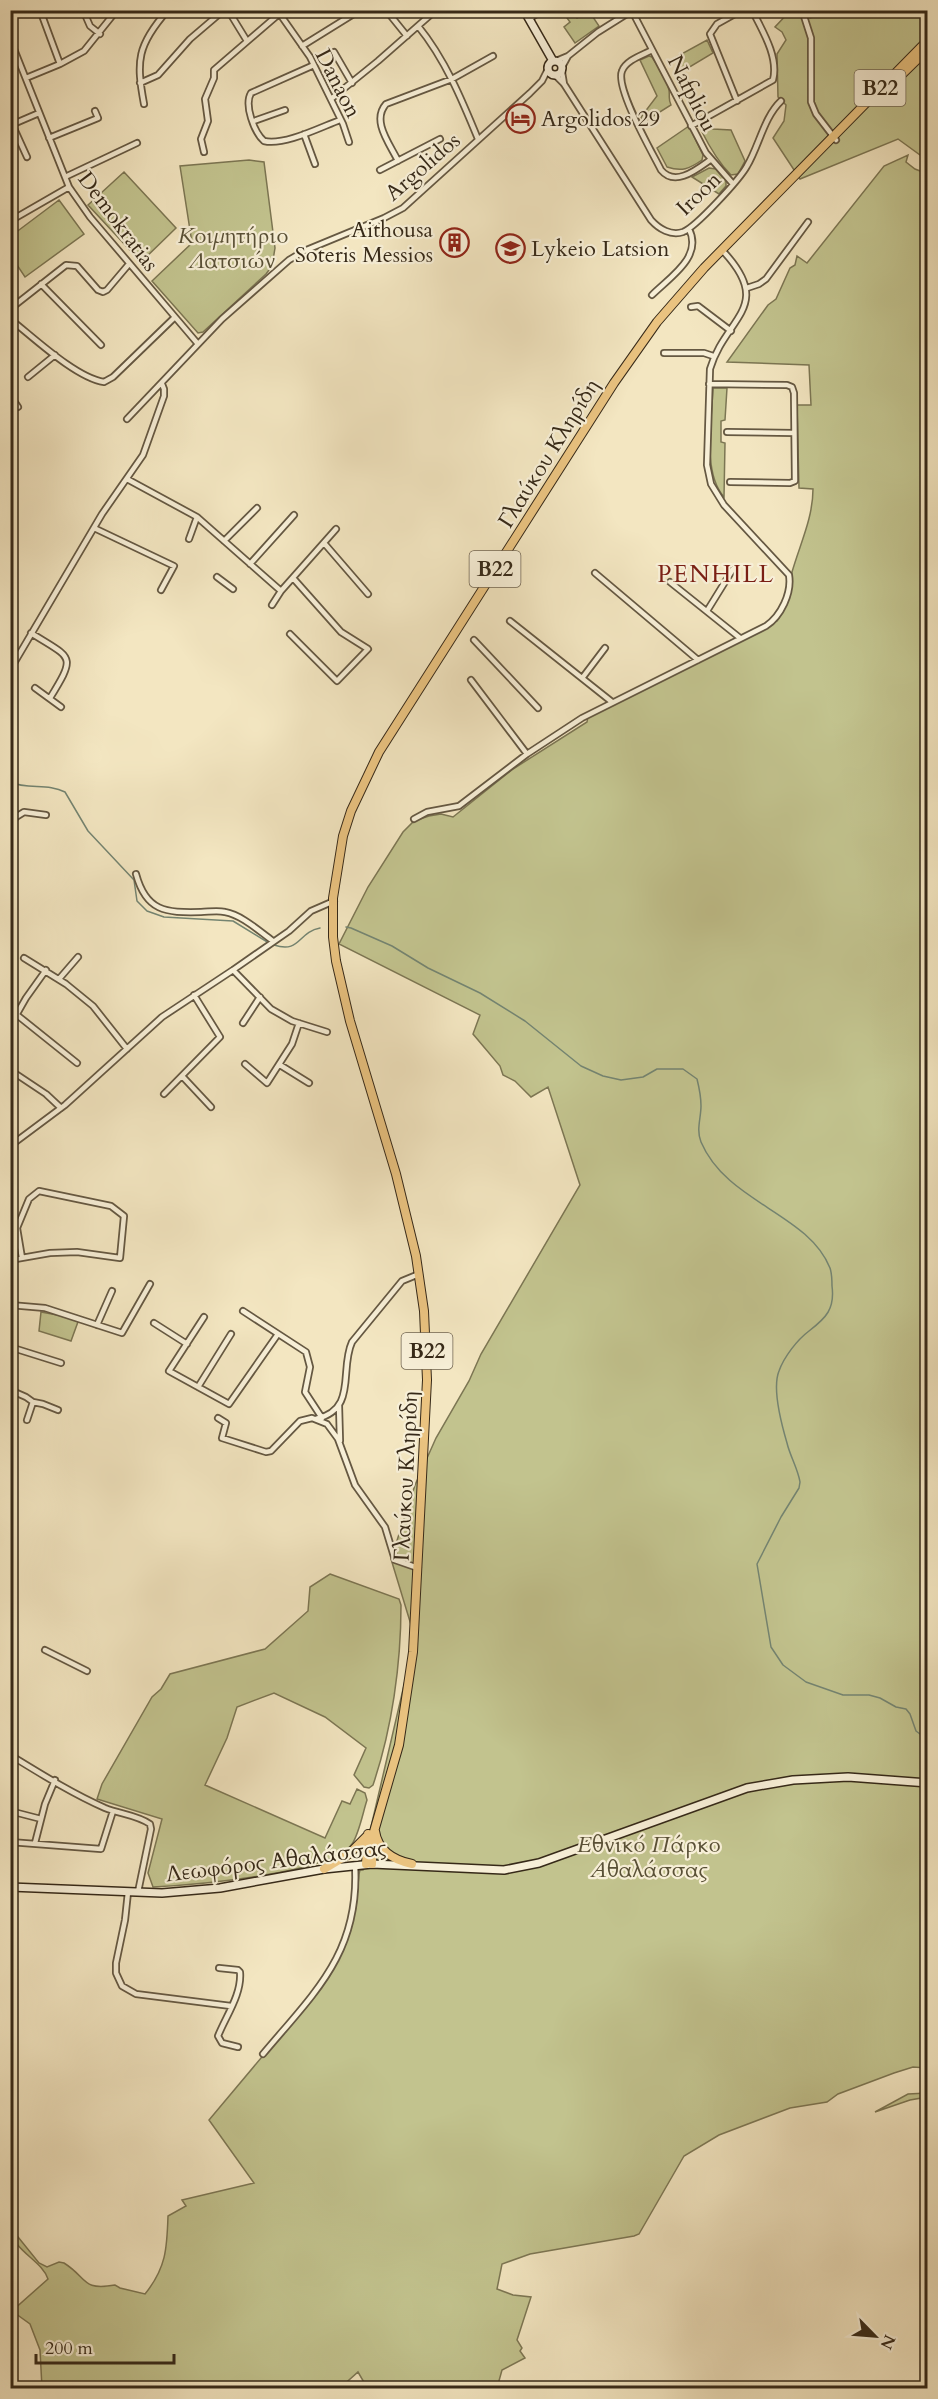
<svg xmlns="http://www.w3.org/2000/svg" width="938" height="2399" font-family="Cardo,serif">
<style>
.green{fill:#c2c38e;stroke:#7c7653;stroke-width:1.5}
.lines{fill:none;stroke-linecap:round;stroke-linejoin:round}
.stream{stroke:#748471;stroke-width:1.5}
.street-casing{stroke:#655842;stroke-width:8}
.secondary-casing{stroke:#362918;stroke-width:10}
.primary-casing{stroke:#362918;stroke-width:10}
.street{stroke:#f7efd7;stroke-width:4.5}
.secondary{stroke:#f7efd7;stroke-width:7}
.primary{stroke:#eac380;stroke-width:8}
.labels{text-anchor:middle;stroke-width:4.5;stroke-linejoin:round;paint-order:stroke}
.shield{fill:#f7efd7;stroke:#706451;stroke-width:1.5}
.shield-label{font-size:21px;font-weight:bold;fill:#362918}
.street-label{font-size:22px;fill:#362918;stroke:#f7efd7}
.poi-label{font-size:22px;fill:#362918;stroke:#f7efd7;text-anchor:start}
.park-label{font-size:22px;font-style:italic;fill:#595036;stroke:#f7efd7}
.neighbourhood-label{font-size:24px;letter-spacing:1.5px;fill:#7a1f14;stroke:#f7efd7}
</style>
<rect width="100%" height="100%" fill="#f3e6c1"/>
<filter id="stains"><feTurbulence type="fractalNoise" baseFrequency=".00333" numOctaves="4"/><feColorMatrix values="0 0 0 0 .2 0 0 0 0 .09 0 0 0 0 .02 0 0 0 .5 -.17"/></filter>
<radialGradient id="worn" r=".72"><stop offset=".6" stop-color="#630" stop-opacity="0"/><stop offset="1" stop-color="#630" stop-opacity=".3"/></radialGradient>
<path class="green" d="M562,11H571L577,18L589,11L599,26L575,43L564,27L570,22Z
M790,11H804L810,18L832,11H927V160L898,139L800,179L773,138L784,121L786,105L778,97L777,54L786,40L782,32L775,27Z
M707,40L713,53L683,71L676,57Z
M649,56L652,57C658,66 667,80 669,90C670,97 668,99 671,105L644,122L641,117L657,96L640,60Z
M708,122L713,129L731,130L745,161L738,174L731,175C718,162 709,146 701,130L703,125Z
M689,126L703,155L702,160C689,169 682,172 667,167L657,148Z
M908,155L906,162L915,169L928,174L927,2068L913,2067L894,2073L838,2094L827,2102L790,2108L719,2135L684,2156L639,2234L634,2236L530,2254L502,2264L497,2289L513,2295L531,2297L517,2340L522,2348L520,2351L525,2358L502,2370L497,2388H365V2384L358,2372L340,2388H42L40,2350L30,2324L12,2311L48,2279C42,2260 11,2250 10,2227L39,2263L47,2267L59,2262L64,2263C88,2278 81,2291 115,2285L120,2288L145,2294C166,2268 167,2249 168,2216L186,2206L182,2200L254,2183L209,2120L329,1977L345,1946L356,1907L359,1874L360,1870H363L367,1844L415,1638L391,1559L415,1485L436,1438L469,1381L481,1354L580,1185L548,1087L531,1097L515,1081L503,1075L500,1066L473,1034L480,1015L339,944L368,887L403,832L414,821L429,816L441,814L453,817L513,769L587,722L588,716L777,621C784,611 789,598 791,586C792,581 791,576 792,572C800,544 813,518 813,489L799,488L797,405H811L809,365L727,362L768,305L776,299L790,268L795,265L797,256L807,263L884,166Z
M249,160L264,162L275,248L272,266L266,274L203,332L198,333L152,281L192,243L180,166Z
M709,168L716,169L726,181V186L719,194L692,177Z
M124,172L176,228L141,262L88,205Z
M59,200L84,234L25,277L11,256V236Z
M713,388H727L725,420L721,421V442L725,443L724,497C702,472 712,420 713,388Z
M41,1312L79,1319L71,1341L39,1331Z
M330,1574L399,1599L401,1605C401,1664 392,1729 373,1785L369,1788L364,1787L354,1775L366,1748L325,1717L274,1693L237,1707L227,1738L205,1785L325,1838L342,1801L350,1804L357,1789L365,1793L367,1800C363,1812 359,1834 352,1844C331,1874 192,1885 153,1887L148,1873L162,1819L97,1799L102,1784L152,1697L161,1689L170,1674L265,1649L308,1611L310,1587Z
M927,2093V2097L910,2100L875,2112L908,2094Z"/>
<g class="lines">
<path class="stream" d="M10,782C28,790 48,783 65,792L88,831L134,880L137,901L147,911L164,917L233,921L269,943
M346,927L351,928L392,946L428,968L480,993L525,1021L581,1066L603,1076L621,1080L643,1077L657,1069H683L697,1079C699,1087 701,1097 701,1106C701,1118 696,1130 701,1142C727,1203 808,1213 830,1268C832,1274 832,1280 832,1286C835,1309 826,1318 809,1331C797,1340 784,1357 779,1371C772,1388 782,1426 787,1443C790,1456 798,1469 800,1482L799,1488L781,1517L757,1564L771,1647L783,1665L806,1682L843,1695H869L880,1698L896,1707L906,1709L910,1714L916,1731L928,1740
M274,945C300,954 298,932 320,928"/>
<defs>
<path id="street" d="M40,10L60,64
M83,10L90,26L100,34
M228,10L247,41
M277,10L310,57L343,124L349,142
M386,10L407,36
M802,10L811,38V102L816,114L836,140
M632,11L706,153L733,184
M529,19L543,10
M418,26C445,59 462,100 478,139
M10,39L69,187L90,217L198,344
M302,46L360,10
M652,50C643,55 626,60 622,71C615,88 652,152 661,170C675,187 696,170 710,160
M334,52L352,83
M556,61L568,56L598,32L633,10
M314,65L251,93C244,105 254,132 264,141C284,146 321,127 340,120
M562,67L568,56
M562,72L564,84
M556,76L564,84L651,220C659,229 671,236 683,232C696,227 740,179 747,166C759,146 764,117 781,101
M26,78L60,64L84,51L117,10
M140,83L158,75L190,39L224,10
M331,99L378,61L436,10
M737,101L710,34L717,24L742,10
M144,104C136,61 137,45 168,10
M254,121L285,110
M12,124L27,157
M11,125L39,113
M691,126L773,80C779,57 762,30 752,10
M304,134L315,164
M49,138L98,118L95,111
M204,152L201,139L208,121L205,99L214,78V70L279,14
M398,161C390,144 371,121 386,104L452,79L493,56
M380,170L440,139
M65,177L137,143
M10,221L69,187
M41,284L101,345
M747,288L759,284L766,279L808,222
M652,295C670,277 703,257 689,229
M691,307L698,306L731,331
M10,309L66,265L77,266L98,290L103,292L107,290L129,264
M10,319C33,337 76,378 104,382L113,377L174,318
M664,353H704L713,356
M28,377L55,355
M709,384L787,385L792,387L794,393L795,481L790,483L730,482
M10,395L18,407
M127,419L222,319L289,260L304,251L384,218L403,208L530,93L542,81L548,69
M727,432L794,433
M127,479L197,517L281,591
M94,528L174,566L161,590
M189,539L197,517
M224,541L257,508
M324,543L368,594
M250,564L294,515
M595,573L698,660
M217,577L233,589
M670,582L740,638
M272,605L281,591L336,529
M707,611L733,569
M510,621L612,702
M31,633C72,659 77,654 50,698
M290,634L337,681L368,649L341,632L293,578
M474,640L538,708
M10,670L102,514L143,455L164,396V389L162,384
M583,677L605,648
M471,680L527,754
M35,688L61,707
M414,819L427,812L459,806L527,754L582,718L766,626C781,616 792,593 789,575L724,505L711,484L707,465L710,369C725,317 776,307 722,250
M10,826L16,817L24,812L46,815
M136,874C146,911 165,913 201,912C208,912 217,910 225,912C242,915 259,931 273,941
M24,958L66,984L93,1006L127,1049
M233,970L271,1009L292,1021L327,1032
M59,979L78,957
M17,1015L77,1063
M243,1023L260,997
M10,1026L26,998L46,970
M245,1064L267,1083L292,1044L299,1023
M280,1065L309,1083
M10,1070L46,1094L61,1108
M182,1076L211,1107
M164,1094L220,1037L194,995
M10,1146L65,1105L162,1017L233,970L289,931L311,911L334,901
M10,1227L17,1228L22,1258
M10,1260L50,1253L77,1252L120,1258L124,1216L111,1206L39,1191L29,1199L17,1228
M10,1305L45,1308L122,1333L150,1284
M243,1311L306,1352L310,1367L305,1392L322,1418
M204,1317L169,1371L229,1404L278,1334
M154,1323L187,1344
M97,1325L112,1291
M10,1347L61,1363
M198,1387L231,1334
M10,1390L26,1397L33,1402L27,1420
M33,1402L43,1404L58,1410
M339,1405L340,1441
M218,1418L226,1423L222,1438L266,1452L271,1451L300,1421L312,1418L327,1424L338,1439L355,1485L385,1527L395,1560L418,1568
M316,1419C358,1409 339,1370 352,1342L402,1281L419,1274
M45,1650L87,1671
M10,1755C41,1774 73,1794 105,1808C120,1814 137,1815 150,1824L151,1829L138,1892
M10,1811L41,1819
M10,1842L101,1849L113,1811
M35,1843L45,1804L55,1780
M128,1892L125,1920L116,1963V1973L122,1986L136,1994L231,2006
M219,1968L238,1970L240,1972C242,1994 226,2016 218,2036L222,2043L238,2047
M263,2054C314,1993 360,1953 355,1865"/>
<path id="secondary" d="M524,10L553,61
M548 68a7 7 0 1 1 14 0a7 7 0 1 1-14 0Z
M10,1887L162,1893L220,1888L324,1869L372,1864L504,1870L539,1863L747,1788L793,1780L848,1777L928,1783"/>
<path id="primary" d="M882,94L928,49
M375,1831C378,1851 393,1860 412,1864
M366,1864L368,1834
M372,1864L373,1835L399,1745L413,1652L427,1380L424,1311L416,1256L396,1174L350,1021L336,961L333,937V898L343,836L351,811L379,752L614,383L657,322L704,268L928,40
M324,1869L349,1854L367,1836"/>
</defs>
<use href="#street" class="street-casing"/>
<use href="#secondary" class="secondary-casing"/>
<use href="#primary" class="primary-casing"/>
<use href="#street" class="street"/>
<use href="#secondary" class="secondary"/>
<use href="#primary" class="primary"/>
</g>
<defs>
<symbol id="hotel-ring" viewBox="-11 -11 22 22"><circle r="9.5" fill="#f7efd7" stroke="#8f2418" stroke-width="1.5"/><path d="M-6-4.5h1.5V1H6V5H4.5V3h-9V5H-6ZM-4 0a1.8 1.8 0 1 1 3.6 0ZM.5 0V-2.5h3Q6-2.5 6 0Z" fill="#8f2418"/></symbol>
<symbol id="building-ring" viewBox="-11 -11 22 22"><circle r="9.5" fill="#f7efd7" stroke="#8f2418" stroke-width="1.5"/><path d="M-4-6H4V6H1V3H-1V6H-4ZM-2.5-4.3h1.7v1.8h-1.7ZM.8-4.3h1.7v1.8H.8ZM-2.5-1h1.7V.8h-1.7ZM.8-1h1.7V.8H.8Z" fill="#8f2418"/></symbol>
<symbol id="school-ring" viewBox="-11 -11 22 22"><circle r="9.5" fill="#f7efd7" stroke="#8f2418" stroke-width="1.5"/><path d="M0-5L7-2L0 1L-7-2ZM-4 1L0 2.5L4 1V4Q0 6-4 4Z" fill="#8f2418"/></symbol>
</defs>
<g fill-rule="evenodd">
<use href="#hotel-ring" x="504" y="102" width="33" height="33"/>
<use href="#building-ring" x="438" y="226" width="33" height="33"/>
<use href="#school-ring" x="494" y="232" width="33" height="33"/>
</g>
<g class="labels">
<g class="shield">
<rect x="854.5" y="70" width="51" height="36" rx="4.5"/>
<rect x="469.5" y="551" width="51" height="36" rx="4.5"/>
<rect x="401.5" y="1333" width="51" height="36" rx="4.5"/>
</g>
<g class="shield-label">
<text x="880" y="95">B22</text>
<text x="495" y="576">B22</text>
<text x="427" y="1358">B22</text>
</g>
<g class="street-label">
<text transform="translate(339 83) rotate(63)" y="8">Danaon</text>
<text transform="translate(693 93) rotate(63)" y="8">Nafpliou</text>
<text transform="translate(422 166) rotate(-41)" y="8">Argolidos</text>
<text transform="translate(698 193) rotate(-44)" y="8">Iroon</text>
<text transform="translate(119 221) rotate(53)" y="8">Demokratias</text>
<text transform="translate(548 453) rotate(-58)" y="8">Γλαύκου Κληρίδη</text>
<text transform="translate(405 1476) rotate(-87)" y="8">Γλαύκου Κληρίδη</text>
<text transform="translate(276 1860) rotate(-7)" y="8">Λεωφόρος Αθαλάσσας</text>
</g>
<g class="poi-label">
<text x="541" y="126">Argolidos 29</text>
<text x="433" y="237" text-anchor="end">Aithousa<tspan x="433" dy="25">Soteris Messios</tspan></text>
<text x="531" y="256">Lykeio Latsion</text>
</g>
<g class="park-label">
<text x="233" y="243">Κοιμητήριο<tspan x="233" dy="25">Λατσιών</tspan></text>
<text x="649" y="1852">Εθνικό Πάρκο<tspan x="649" dy="25">Αθαλάσσας</tspan></text>
</g>
<g class="neighbourhood-label">
<text x="716" y="582">PENHILL</text>
</g>
</g>
<rect width="938" height="2399" fill="none" stroke="#f3e6c1" stroke-width="36"/>
<rect x="12" y="12" width="914" height="2375" fill="none" stroke="#362918" stroke-width="3"/>
<rect x="18" y="18" width="902" height="2363" fill="none" stroke="#362918" stroke-width="1.5"/>
<g transform="translate(875 2336) rotate(115)" stroke="#f7efd7" stroke-width="4.5" paint-order="stroke">
<path d="M0-4.5L10 22L0 15L-10 22Z" fill="#362918"/>
<text y="-9" font-size="16" font-weight="bold" text-anchor="middle" fill="#362918">N</text>
</g>
<path d="M36 2354v9h138v-9" fill="none" stroke="#362918" stroke-width="3"/>
<text x="45" y="2354" font-size="18" fill="#362918" stroke="#f7efd7" stroke-width="4.5" paint-order="stroke">200 m</text>
<rect width="100%" height="100%" filter="url(#stains)"/>
<rect width="100%" height="100%" fill="url(#worn)"/>
</svg>
